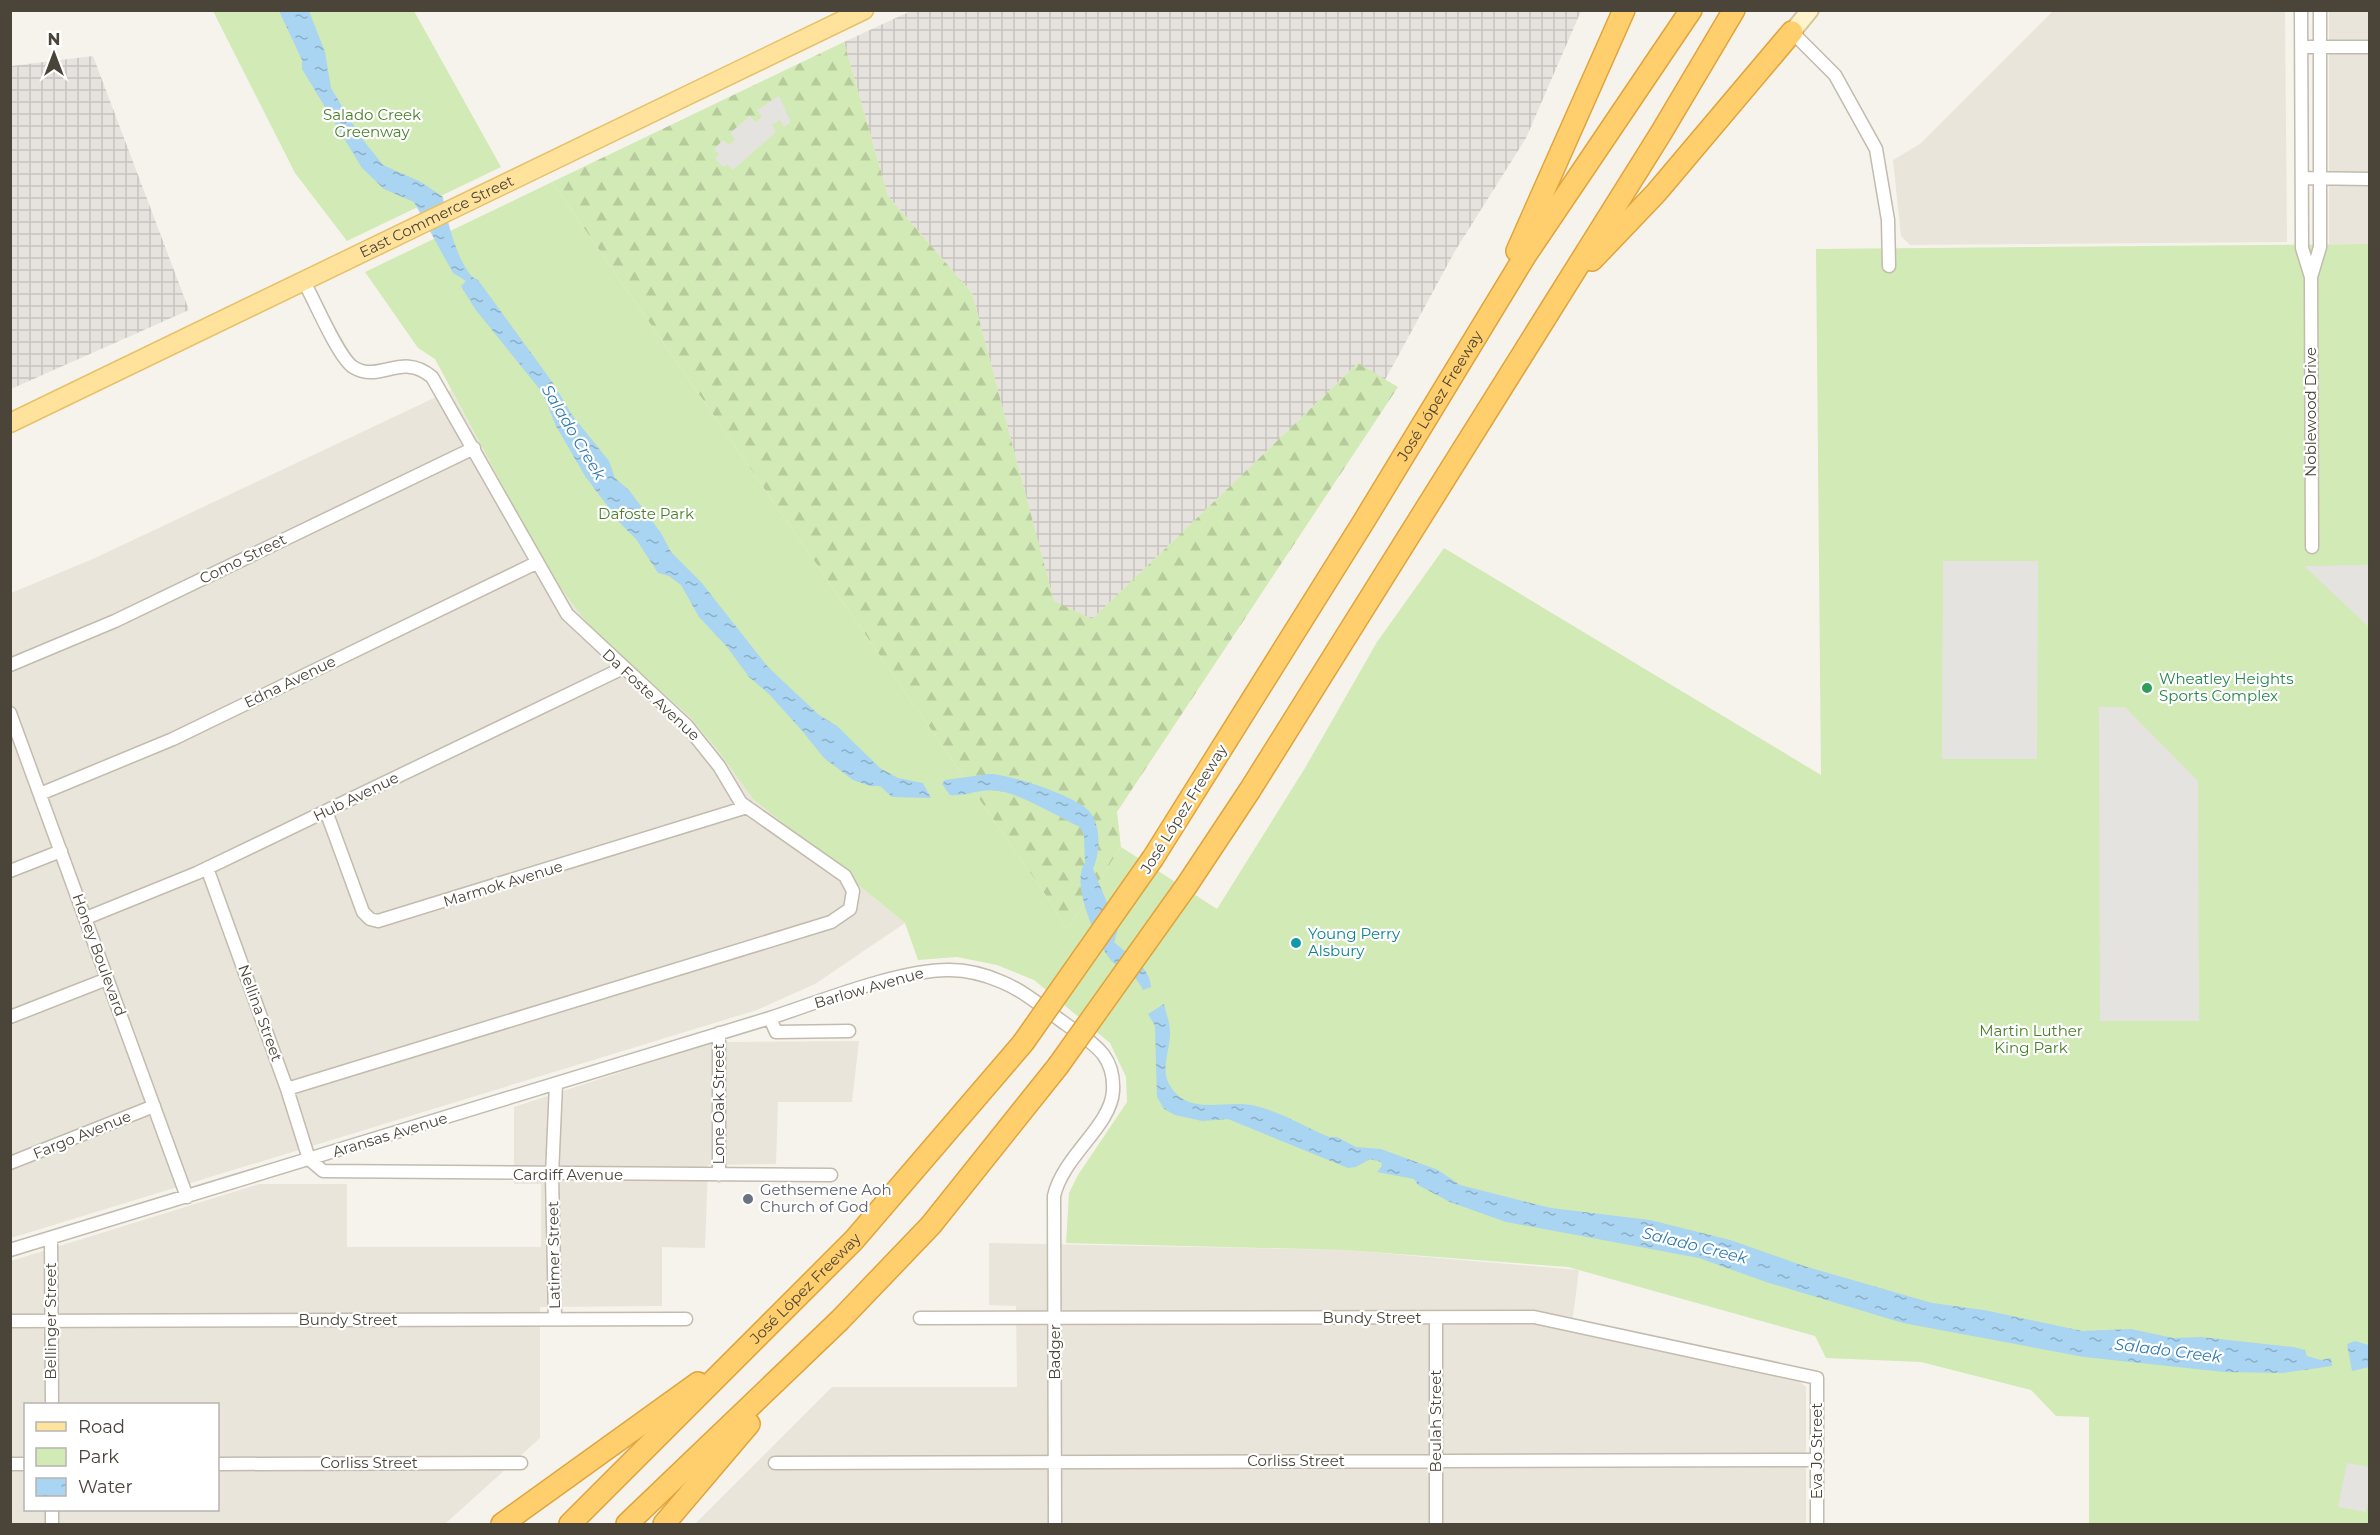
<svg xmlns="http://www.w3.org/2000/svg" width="2380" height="1535" font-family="Montserrat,sans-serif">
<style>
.residential{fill:#eae5da;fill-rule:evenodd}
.industrial{fill:url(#industrial-grid)}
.forest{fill:url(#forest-firs)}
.park{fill:#d2eab5}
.parking{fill:#e5e3e0}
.water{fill:url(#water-ripples)}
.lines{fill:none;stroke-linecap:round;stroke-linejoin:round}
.street-casing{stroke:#c2bbae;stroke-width:15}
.secondary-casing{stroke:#d6c79b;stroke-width:20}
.primary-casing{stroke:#e6c16a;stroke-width:21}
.highway-casing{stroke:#e0a43c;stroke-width:24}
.street{stroke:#fff;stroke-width:12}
.secondary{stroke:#fff3cd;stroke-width:16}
.primary{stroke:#ffe39c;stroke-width:18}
.highway{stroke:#ffcf6e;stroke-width:21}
.highway-bridge-casing{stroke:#e0a43c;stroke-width:24;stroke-linecap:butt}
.highway-bridge{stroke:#ffcf6e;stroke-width:21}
.leisure-dot{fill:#2e9e5b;stroke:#fff;stroke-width:2}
.culture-dot{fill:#0f9aa8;stroke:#fff;stroke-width:2}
.worship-dot{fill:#6b7280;stroke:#fff;stroke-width:2}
.labels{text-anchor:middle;stroke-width:4.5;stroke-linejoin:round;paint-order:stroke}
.park-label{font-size:15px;fill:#4a7f2a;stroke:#fff}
.street-label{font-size:15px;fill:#4b4439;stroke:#fff}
.leisure-label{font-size:15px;fill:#27864d;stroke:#fff;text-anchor:start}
.culture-label{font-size:15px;fill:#0d838f;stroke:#fff;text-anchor:start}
.worship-label{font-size:15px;fill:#5b616d;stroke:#fff;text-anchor:start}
.water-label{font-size:16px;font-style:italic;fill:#2e7ab2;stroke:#fff}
</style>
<defs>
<pattern id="industrial-grid" width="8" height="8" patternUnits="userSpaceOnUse" patternTransform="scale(1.5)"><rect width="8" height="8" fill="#e6e2dd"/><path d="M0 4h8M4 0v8" fill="none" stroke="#c7c3be"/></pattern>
<pattern id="forest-firs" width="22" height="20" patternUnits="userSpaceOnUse" patternTransform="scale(1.5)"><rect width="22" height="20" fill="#d2eab5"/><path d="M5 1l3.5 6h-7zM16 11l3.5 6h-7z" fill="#b6ca9c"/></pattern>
<pattern id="water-ripples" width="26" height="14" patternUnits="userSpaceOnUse" patternTransform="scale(1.5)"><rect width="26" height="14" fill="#a9d4f2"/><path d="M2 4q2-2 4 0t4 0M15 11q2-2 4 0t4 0" fill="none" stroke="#8caec5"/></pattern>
</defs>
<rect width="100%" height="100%" fill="#f6f3ec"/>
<path class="residential" d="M2053,11H2285L2287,242L1910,245L1901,236L1893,160L1920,144Z
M2329,11H2369V244H2329Z
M451,390L548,571L594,633L688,715L716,748L753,799L905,923L815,984L757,1010L11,1238V593L95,558Z
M859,1041L852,1102H778L776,1164L708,1165L705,1248L662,1247V1306L540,1307V1438L445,1524H11V1261L259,1184H347V1247H541V1184H514V1107L713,1042ZM26,1404H218V1510H26Z
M989,1243L1345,1250L1579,1270L1571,1332L1799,1381L1806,1387V1524H695L832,1387H1017L1016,1306L989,1305Z"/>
<path class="industrial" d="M913,10L1581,11L1526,138L1455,251L1385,380L1358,363L1092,619L1054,602L972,293L888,196L844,42Z
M93,56L189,310L11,389V66Z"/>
<path class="forest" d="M844,42L888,196L972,293L1054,601L1092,619L1358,363L1398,387L1117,812L1121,847L1067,930L1049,900L552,182Z"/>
<path class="park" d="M213,11H414L501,167L347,241L295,173Z
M552,182L1049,900L1067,930L1121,847L1217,909L1305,768L1377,642L1444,548L1821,775L1816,249L2369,244V1524H2089V1417L2056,1416L2031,1390L1921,1362L1826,1358L1815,1336L1568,1267L1345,1250L1066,1243L1069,1193L1078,1175L1127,1102L1126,1077L1110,1043L1034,980L997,965L957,957L918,960L905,923L753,799L716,748L688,715L594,633L548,571L435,359L418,348L365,272Z"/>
<path class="parking" d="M779,96L791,122L784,127L780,120L772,125L776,132L733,170L727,164L723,167L715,158L719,154L714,149L723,140L729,145L735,139L730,133L750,116L755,122L762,117L757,110Z
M1943,561H2038L2037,759H1942Z
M2369,565V627L2304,566H2305Z
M2099,707H2125L2198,781L2199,1021H2100Z
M2347,1463L2369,1467V1494L2366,1512L2338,1507Z"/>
<path class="water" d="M279,11H309L325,52L331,88L360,136L383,165L421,182L443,197C445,215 461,276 478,280L553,383L572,415L609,461L615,478L629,490L661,533L671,552L701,582L768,667L819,715L837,726L880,768L898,778L923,783L931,798L892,797L880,786H870L853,780L824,758L804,733L769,694L749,677L727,647L699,617L681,585L669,576L658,573L636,539L621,524L585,476L556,426L542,392L475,309L461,286L466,281L453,273L414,202L384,189L362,168L302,69V60Z
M989,774C1010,774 1075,796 1089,811C1102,826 1100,853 1093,869L1118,929L1114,942C1128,955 1150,966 1151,987L1143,990C1134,970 1120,972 1110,959C1096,942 1070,882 1085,863L1084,835L1080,827C1059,817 1026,797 1004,792C983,786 968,797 950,795L942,784L945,780Z
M1164,1004C1166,1013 1170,1023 1170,1031C1171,1047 1161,1067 1168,1082C1186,1119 1226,1098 1256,1106C1281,1112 1305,1127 1329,1137H1337L1356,1147L1381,1149L1438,1170L1460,1185L1551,1208L1650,1220L1730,1240L1804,1266L1932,1303L1984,1310L2082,1331L2131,1329L2173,1338L2201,1337L2293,1347L2305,1350L2307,1356L2321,1360L2331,1358L2332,1366L2283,1373L2224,1372L2084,1357L1903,1323L1766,1282L1699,1258L1506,1222L1450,1202L1418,1185L1414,1179L1377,1172L1382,1166L1381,1162L1370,1159L1356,1167L1348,1168L1228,1119L1202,1121L1175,1115L1164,1109L1157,1097L1155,1026L1148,1014Z
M2355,1341L2369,1345V1367L2352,1371L2347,1344Z"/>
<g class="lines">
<defs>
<path id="street" d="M2301,10L2302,248L2311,277L2312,547
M1792,32L1835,75L1876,149L1888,220L1889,266
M2302,47H2370
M2302,178L2370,179
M2311,277L2320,247V10
M10,665L115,621L474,448
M10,713L187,1197
M40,794L173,739L536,563
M326,811L363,912L370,919L378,921L747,807
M207,868L287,1089L309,1159L323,1171L831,1175
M10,871L61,851
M86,918L197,873L623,668
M10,1017L107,979
M849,1031L776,1032L770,1018C819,1002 900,969 950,970C967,970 986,975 1002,982C1026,992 1046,1010 1067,1025C1093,1044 1115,1054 1113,1091C1111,1126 1063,1156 1054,1196L1055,1524
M719,1033V1175
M287,1089L831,922L850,909L853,891L845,876L741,803L719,766L687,726L567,614L432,377C401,351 380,384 353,367C338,357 315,301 304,282
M10,1163L154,1106
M51,1238L52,1404
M10,1250L770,1018
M920,1318L1534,1317L1817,1378V1524
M1436,1318V1524
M555,1319L552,1175L556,1084
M10,1321L686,1319
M775,1463L1817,1460
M10,1464H26
M218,1464L521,1463
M52,1510V1524"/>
<path id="secondary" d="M1792,32L1810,10"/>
<g id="primary">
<path id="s1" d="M10,423L864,10"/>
</g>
<g id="highway">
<path d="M1517,251L1624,10"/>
<path d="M1592,260L1656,193L1792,32"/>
<path id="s2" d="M1153,858L1364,521L1525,256L1691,10"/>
<path d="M1187,885L1250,790L1661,133L1734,10"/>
<path d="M502,1524L698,1383"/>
<path id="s3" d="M570,1524L854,1240L1023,1043"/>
<path d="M627,1524L840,1320L931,1225L1058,1066"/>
<path d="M664,1524L749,1424"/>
</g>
</defs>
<use href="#street" class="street-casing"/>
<use href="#secondary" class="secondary-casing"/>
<use href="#primary" class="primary-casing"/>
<use href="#highway" class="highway-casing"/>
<use href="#street" class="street"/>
<use href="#secondary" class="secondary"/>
<use href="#primary" class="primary"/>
<use href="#highway" class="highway"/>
<defs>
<path id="highway-bridge" d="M1023,1043L1153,858
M1058,1066L1187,885"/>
</defs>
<use href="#highway-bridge" class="highway-bridge-casing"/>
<use href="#highway-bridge" class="highway-bridge"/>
</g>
<circle class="leisure-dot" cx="2147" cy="688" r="6"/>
<circle class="culture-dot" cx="1296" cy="943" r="6"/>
<circle class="worship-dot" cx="748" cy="1199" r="6"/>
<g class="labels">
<g class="park-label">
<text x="372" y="120">Salado Creek<tspan x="372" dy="17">Greenway</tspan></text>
<text x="646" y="519">Dafoste Park</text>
<text x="2031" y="1036">Martin Luther<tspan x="2031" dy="17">King Park</tspan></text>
</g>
<g class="street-label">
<text dy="5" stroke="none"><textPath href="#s1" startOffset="474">East Commerce Street</textPath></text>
<text dy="5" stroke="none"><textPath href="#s2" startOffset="544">José López Freeway</textPath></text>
<text transform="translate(2311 412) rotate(-90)" y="5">Noblewood Drive</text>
<text transform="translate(243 559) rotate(-26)" y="5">Como Street</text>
<text transform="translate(290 682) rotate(-26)" y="5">Edna Avenue</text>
<text transform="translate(651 695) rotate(43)" y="5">Da Foste Avenue</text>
<text transform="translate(356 797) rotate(-26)" y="5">Hub Avenue</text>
<text transform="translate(1184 809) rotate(-58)" y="5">José López Freeway</text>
<text transform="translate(503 884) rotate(-17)" y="5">Marmok Avenue</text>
<text transform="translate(99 955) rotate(70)" y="5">Honey Boulevard</text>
<text transform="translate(869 988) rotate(-16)" y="5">Barlow Avenue</text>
<text transform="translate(260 1013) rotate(70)" y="5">Nellina Street</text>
<text transform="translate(719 1104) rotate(-90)" y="5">Lone Oak Street</text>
<text transform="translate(82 1135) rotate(-22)" y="5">Fargo Avenue</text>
<text transform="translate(390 1135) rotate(-17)" y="5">Aransas Avenue</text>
<text x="568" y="1180">Cardiff Avenue</text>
<text transform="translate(554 1255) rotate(-91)" y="5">Latimer Street</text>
<text dy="5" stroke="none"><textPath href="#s3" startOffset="333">José López Freeway</textPath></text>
<text x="1372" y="1323">Bundy Street</text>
<text x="348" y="1325">Bundy Street</text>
<text transform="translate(51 1321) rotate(-90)" y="5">Bellinger Street</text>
<text transform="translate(1055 1352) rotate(-90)" y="5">Badger</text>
<text transform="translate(1436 1421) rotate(-90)" y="5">Beulah Street</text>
<text transform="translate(1817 1451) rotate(-90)" y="5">Eva Jo Street</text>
<text x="1296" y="1466">Corliss Street</text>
<text x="369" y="1468">Corliss Street</text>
</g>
<g class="leisure-label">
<text x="2159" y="684">Wheatley Heights<tspan x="2159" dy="17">Sports Complex</tspan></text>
</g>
<g class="culture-label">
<text x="1308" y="939">Young Perry<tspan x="1308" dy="17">Alsbury</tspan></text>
</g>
<g class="worship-label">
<text x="760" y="1195">Gethsemene Aoh<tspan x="760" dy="17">Church of God</tspan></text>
</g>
<g class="water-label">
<text transform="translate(574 432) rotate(59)" y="6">Salado Creek</text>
<text transform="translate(1695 1245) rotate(14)" y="6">Salado Creek</text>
<text transform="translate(2168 1350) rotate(7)" y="6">Salado Creek</text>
</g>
</g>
<rect width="2380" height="1535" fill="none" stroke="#4b4439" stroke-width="24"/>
<rect x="24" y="1403" width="195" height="108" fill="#ffffff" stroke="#b7b4b0" stroke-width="1.5"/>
<rect x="36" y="1422" width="30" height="9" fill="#ffe39c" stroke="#b7b4b0" stroke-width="1.5"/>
<text x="78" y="1433" font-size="18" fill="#4b4439">Road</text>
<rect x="36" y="1448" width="30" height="18" fill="#d2eab5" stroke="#b7b4b0" stroke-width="1.5"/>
<text x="78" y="1463" font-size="18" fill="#4b4439">Park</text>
<rect x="36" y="1478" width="30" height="18" fill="url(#water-ripples)" stroke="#b7b4b0" stroke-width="1.5"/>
<text x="78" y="1493" font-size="18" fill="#4b4439">Water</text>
<g transform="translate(54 54)" stroke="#ffffff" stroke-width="4.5" paint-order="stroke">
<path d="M0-4.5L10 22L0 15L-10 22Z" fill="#4b4439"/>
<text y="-9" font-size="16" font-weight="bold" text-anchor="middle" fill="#4b4439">N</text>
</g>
</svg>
